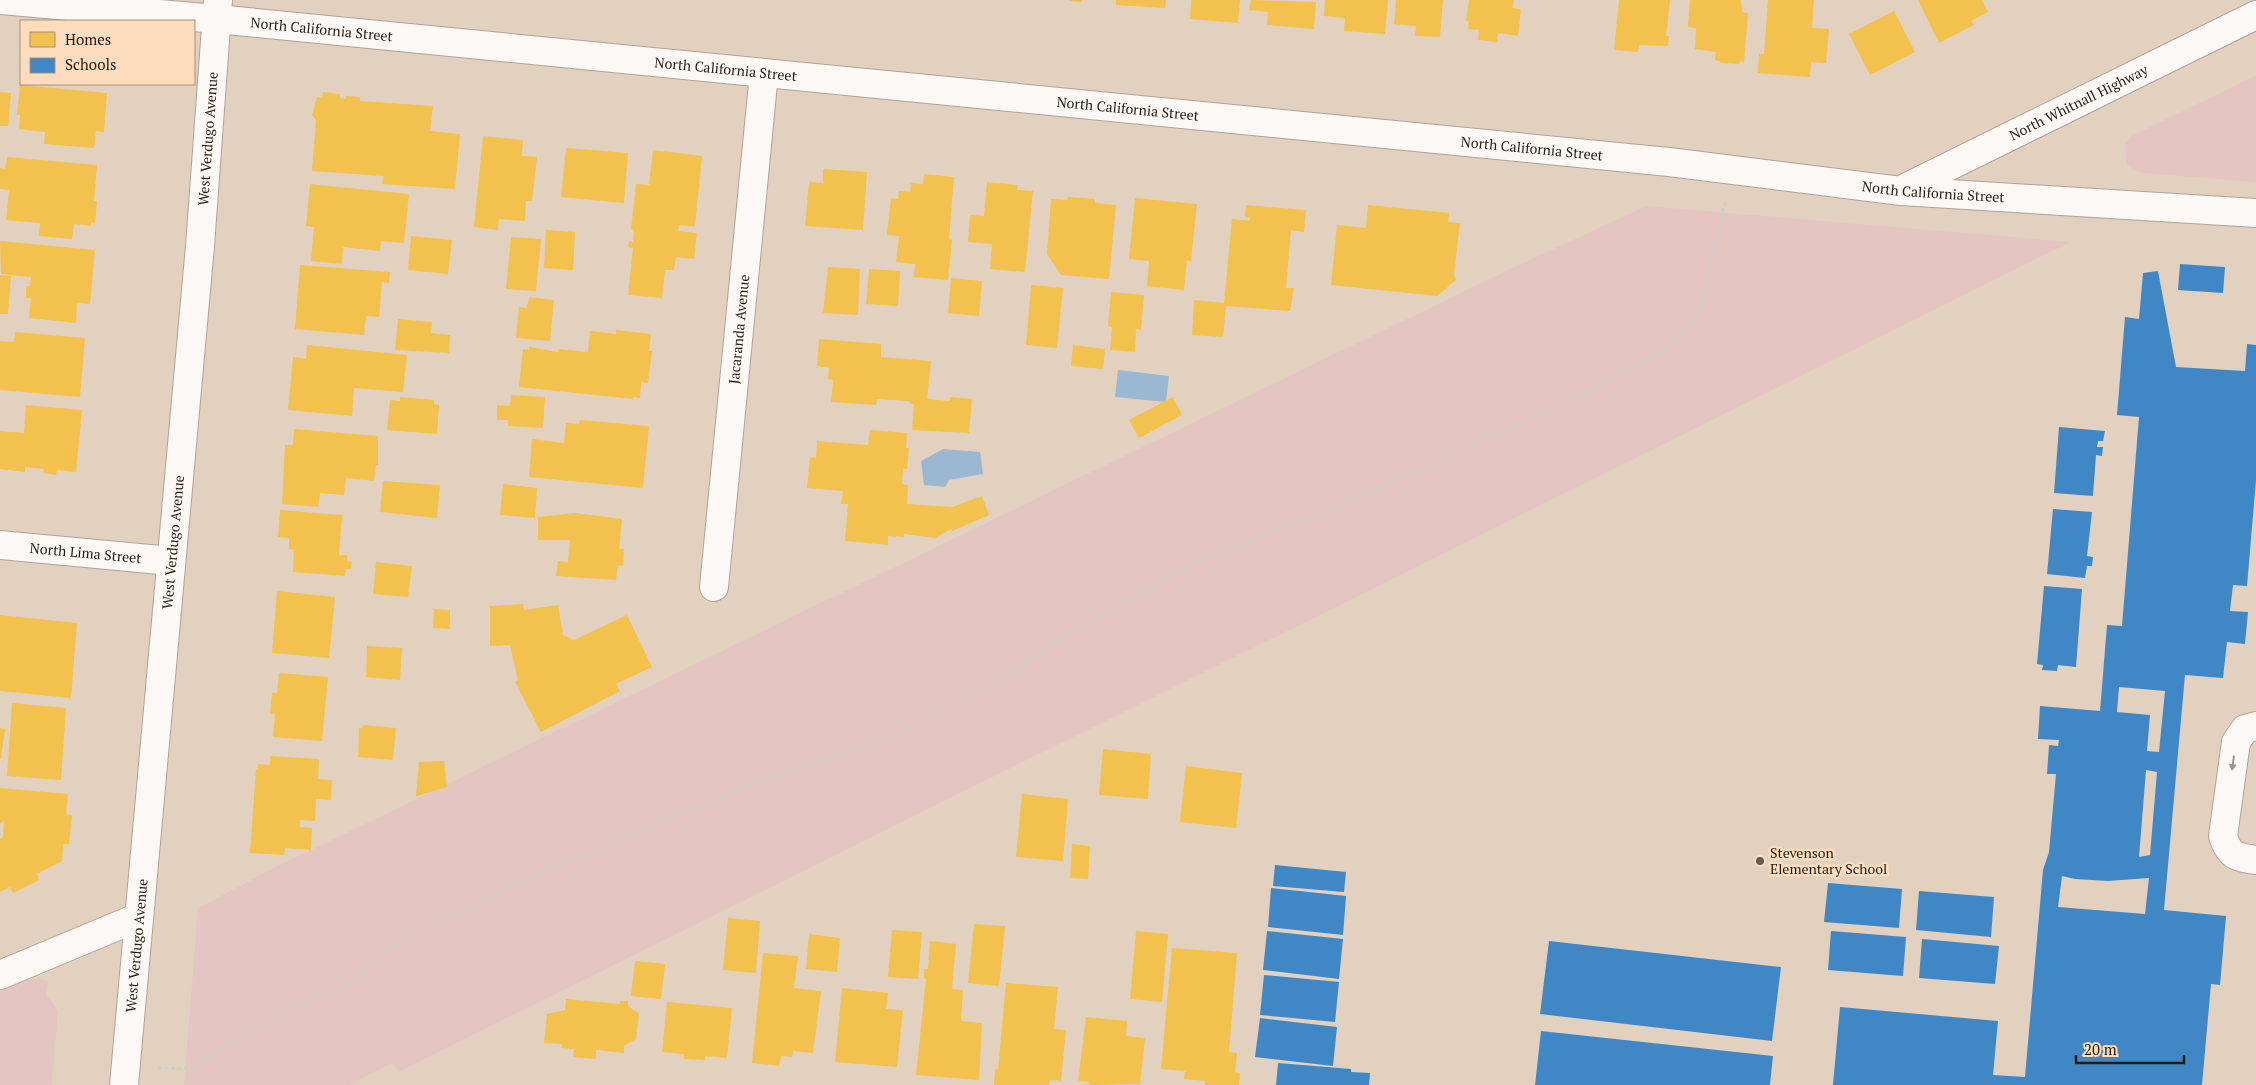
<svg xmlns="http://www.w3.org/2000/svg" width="2256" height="1085" font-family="'PT Serif',serif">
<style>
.green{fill:#e4c5c2}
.water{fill:#9ab8d1}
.homes{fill:#f2c14e}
.schools{fill:#3f88c5;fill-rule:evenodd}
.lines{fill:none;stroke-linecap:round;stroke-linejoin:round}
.minor-casing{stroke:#b0a396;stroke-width:30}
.major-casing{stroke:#b0a396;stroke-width:30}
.path{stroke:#d3cdc8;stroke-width:3;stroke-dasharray:4 2.5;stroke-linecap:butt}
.minor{stroke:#fbf8f6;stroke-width:28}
.major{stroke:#fbf8f6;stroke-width:28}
.oneway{fill:#9c958e}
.poi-dot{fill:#695b4e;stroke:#feddbe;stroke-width:2}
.labels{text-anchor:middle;stroke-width:5;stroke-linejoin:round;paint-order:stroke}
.street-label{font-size:14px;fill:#271b10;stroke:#feddbe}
.poi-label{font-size:14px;fill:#271b10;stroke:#feddbe;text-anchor:start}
</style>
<rect width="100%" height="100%" fill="#e3d1c0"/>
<path class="green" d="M2256,75V182L2143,173L2134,169L2127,164L2125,144L2132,136Z
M1646,206L2071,242L398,1072L393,1063L348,1085H184L198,908L276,867L1508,270Z
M39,978L48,982L46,994L58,1011L52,1085H0V991L22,981Z"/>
<path class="water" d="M1118,370L1169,376L1166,402L1115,397Z
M943,449L980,452L983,474L949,480L945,487L924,485L921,461Z"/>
<path class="homes" d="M1069,0H1082L1081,2L1069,1Z
M1116,0H1166L1165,8L1116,5Z
M1191,0H1240L1238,23L1190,19Z
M1251,0L1316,2L1314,29L1267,25L1268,12L1249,10Z
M1325,0H1388L1385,34L1344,31L1345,18L1324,16Z
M1396,0H1443L1440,37L1415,36L1416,26L1394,24Z
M1469,0H1514L1513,8L1521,9L1518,36L1498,33L1497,42L1478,40L1479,30L1468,29L1469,21H1466Z
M1619,0H1670L1666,36H1669L1668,46L1639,45L1638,52L1614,50Z
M1690,0H1741L1742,12L1748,13L1744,62L1740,61L1739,64L1720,63V61L1715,60L1716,52L1695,49L1696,28L1688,27Z
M1768,0H1814L1812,28L1829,29L1826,63L1811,62L1810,77L1758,73L1759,54H1764Z
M1918,0H1982L1988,12L1971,21L1974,25L1939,43Z
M1894,11L1915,52L1870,75L1849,34Z
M20,85L107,93L104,132L96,131L94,148L44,144L45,132L19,129L20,115H17Z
M0,92L11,93L8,126H0Z
M323,92L340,94V98L346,99V96L360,97V101L433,106L430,131L460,134L455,189L382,184L383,176L312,171L316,120L312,115L317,97L322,98Z
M483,136L523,140L522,156L537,157L532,201H526L525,221L499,219L498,230L474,227Z
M566,148L628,153L624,203L561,197Z
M653,150L702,156L695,226L679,225L678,231L697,233L694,259L676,257L674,270H665L662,298L628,295L633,248L628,247L629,241L633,242L634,230L631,229L636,184L649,185Z
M7,157L97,165L94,201H97L95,223L91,222V226L74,224L72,239L39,236L40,223L6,220L9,190L0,189V168L5,169Z
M823,169L867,172L863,230L805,226L809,182L823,183Z
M924,174L954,177L949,239L952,240L948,280L914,277L915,264L896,262L899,236L887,235L891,198L898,199L899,191L910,192L911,183L923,184Z
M987,182L1018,185L1017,190L1033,191L1025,272L990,269L992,244L968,242L970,215L984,216Z
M310,184L409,194L404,243L381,241L380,251L343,247L342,264L311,261L314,227L306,226Z
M1068,197L1095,199V203L1116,205L1109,279L1061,275L1047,254L1051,199L1067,200Z
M1135,198L1197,204L1191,261L1187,260L1184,290L1147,286L1149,261L1129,259Z
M1246,205L1306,210L1304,232L1291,230L1286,288H1294L1290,311L1226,306L1223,337L1192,335L1194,300L1224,303L1232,219L1250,221V218L1245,217Z
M1368,205L1449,213L1448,222L1460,223L1454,274L1456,280L1437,296L1331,285L1337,225L1366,228Z
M546,230L575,232L573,270L544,268Z
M411,236L452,240L448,274L408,270Z
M511,237L541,239L536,291L506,289Z
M0,241L95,250L90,304L77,303L76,323L29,318L31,298H26V286H30L31,277L1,274Z
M300,265L390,272L389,283L382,282L379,317L366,316L364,335L295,329Z
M828,267L860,269L858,315L823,313Z
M869,269L900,271L898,306L866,304Z
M0,275L11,276L8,314H0Z
M951,278L982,281L979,316L948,313Z
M1031,285L1063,288L1057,348L1026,345Z
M1111,292L1144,295L1141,330L1136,329L1135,352L1110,350L1112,327L1108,326Z
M529,297L554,300L550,341L516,338L519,307L527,308Z
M398,319L432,322L431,333L450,335L449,353L395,350Z
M616,330L651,334L649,351H652L648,383L641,382L640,398L633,397V399L519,387L523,349L529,350V347L558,352V349L588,352L590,331L616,334Z
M15,332L85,338L80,397L0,390V341L14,342Z
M819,339L881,344V357L931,361L927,399L950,401V397L972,399L969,433L912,430L914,404L909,403V401L877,399L876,405L831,402L833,380L828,379L829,368L817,366Z
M307,345L407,355L403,392L354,388L352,416L288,410L293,357L306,359Z
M1073,345L1105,349L1103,369L1071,366Z
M511,395L545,397L543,428L508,426V420H497V405L510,406Z
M400,397L434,400V404L439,405L437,434L387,430L390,400L400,401Z
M1173,397L1182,415L1139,438L1129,420Z
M26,405L82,410L76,472L57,470L56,475L43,473L44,469L25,467V472L0,469V431L24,433Z
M580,420L649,426L643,488L529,477L532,439L564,443L566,423L579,424Z
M294,429L378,436V465H376L374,481L346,478L344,495L320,493L318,507L282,504L285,445H293Z
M870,430L907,433L906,448H909L907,469L903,468L902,484L908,485L907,504L952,507L982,496L989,515L952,531L951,529L935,538L904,534V537L888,536V545L845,541L848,504H841L843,491L807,488L810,457L816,458L817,441L868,445Z
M383,481L440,485L437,518L380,512Z
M503,484L537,488L535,518L500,515Z
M280,510L342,515L339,555H347V561L352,562L351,569H346L345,576L293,572L294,550L289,549V538L278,537Z
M575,513L622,519L619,549H624L623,566L618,565L616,580L556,576L558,561L568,562L570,540H538V517Z
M376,562L412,566L408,597L373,594Z
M277,591L335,597L329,658L272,653Z
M523,604L524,610L558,605L563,635L574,640L627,615L652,667L616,684L620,691L541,732L515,682L518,680L510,645L490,646V606Z
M434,609L450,610V629L433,628Z
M0,615L77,623L71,698L0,691Z
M367,646L402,648L400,680L366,677Z
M279,673L328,677L322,741L273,737L275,714H270L272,693H277Z
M12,703L66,708L61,780L7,776Z
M363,725L396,728L393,760L358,757L359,728H362Z
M0,728L5,729L1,759H0Z
M1103,749L1151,754L1148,799L1099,795Z
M270,756L319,759L318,779L332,780L331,800L316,799L315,821L300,820V827L312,828L311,850L285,848L284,855L250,853L256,769L258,770V764L270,765Z
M444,761L447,787L416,796L419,762Z
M1186,766L1242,773L1236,828L1180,822Z
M0,788L68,794L66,814L72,815L69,844H63L62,861L37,874L39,880L13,893L10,887L0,892V839L3,837L4,821L0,823Z
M1022,794L1068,799L1063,861L1016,857Z
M1072,844L1090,846L1088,879L1070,878Z
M728,918L760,921L756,973L723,970Z
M974,924L1005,926L999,986L968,983Z
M892,930L922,932L918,979L888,977Z
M1136,931L1168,934L1162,1002L1130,999Z
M809,934L840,938L837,972L806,969Z
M930,941L956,944L952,989L963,990L961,1021L982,1023L979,1080L916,1075L926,979H924V969H928Z
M1172,948L1237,953L1229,1052L1237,1053L1235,1072L1240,1073L1239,1085H1205V1081L1184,1079L1185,1071L1161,1069Z
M763,953L798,956L794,988L821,991L813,1053L793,1051L792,1057L781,1056L779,1066L752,1063Z
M635,961L665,964L661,999L631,996Z
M1006,983L1058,987L1054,1029L1066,1030L1061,1081L1050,1080L1049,1085H994L995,1069L998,1070Z
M842,988L888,993L886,1009L903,1010L897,1067L835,1062Z
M566,999L620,1004V1001H628V1006L639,1014L636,1039L624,1046V1053L596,1050V1059L573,1057L574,1049L562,1048V1044L544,1043L547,1014L565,1010Z
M667,1002L732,1008L727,1058L705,1056V1060L684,1059V1054L662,1052Z
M1086,1017L1127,1021L1126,1036L1145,1038L1140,1084L1088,1085L1089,1082L1078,1081Z"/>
<path class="schools" d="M2180,264L2225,267L2223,293L2178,290Z
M2158,271L2176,367L2245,371L2247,344L2256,345V480L2247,586L2233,585L2230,611L2248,612L2245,644L2227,642L2223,678L2185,675L2164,910L2226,916L2220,985L2211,984L2202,1085H1833L1840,1007L1998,1021L1993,1075L2025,1077L2043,870L2049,852L2056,774H2047L2049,745L2058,746L2059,740L2038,739L2040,706L2100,711L2107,625L2122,626L2139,417L2117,415L2125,317L2139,319L2143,273ZM2119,687L2165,691L2159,752L2147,751L2150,715L2117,712ZM2146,770L2157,772L2150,855L2139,857ZM2062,876L2075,879L2108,881L2149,878L2145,914L2058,907Z
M2059,427L2105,431L2103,441H2098L2097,447H2103L2102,456L2096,455L2093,496L2054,493Z
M2053,509L2092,512L2087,556L2093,557L2092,566H2087L2085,578L2047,574Z
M2044,586L2082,589L2076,667L2058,665L2057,671L2042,670L2043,665L2037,664Z
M1275,865L1346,872L1344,892L1273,886Z
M1828,883L1902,889L1899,928L1824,922Z
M1271,888L1346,896L1343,935L1268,927Z
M1919,891L1994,897L1991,937L1916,930Z
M1267,931L1343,939L1339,979L1263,970Z
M1831,931L1906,937L1903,976L1828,970Z
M1922,939L1999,946L1995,984L1919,978Z
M1549,941L1781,967L1772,1041L1540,1014Z
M1264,975L1339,982L1335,1022L1260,1015Z
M1260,1018L1337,1027L1333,1066L1255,1057Z
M1541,1031L1773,1056L1770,1085H1535Z
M1278,1063L1351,1069V1072L1370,1073L1369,1085H1276Z"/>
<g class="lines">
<defs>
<g id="minor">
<path id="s1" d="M1,0L216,19L1669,162L1901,191L2256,213"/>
<path id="s2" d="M1901,190L2256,15"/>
<path id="s3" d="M0,545L171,561"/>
<path id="s4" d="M714,587L764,73"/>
<path d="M2256,726L2245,729L2236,742L2223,836C2229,856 2236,857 2256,860"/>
<path d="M0,975L139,917"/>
</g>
<g id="major">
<path id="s5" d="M124,1085L200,246L218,0"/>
</g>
</defs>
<use href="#minor" class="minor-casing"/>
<use href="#major" class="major-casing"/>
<path class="path" d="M158,1068L193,1069L218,1050L299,1003L346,984L404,938L522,881L748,785L885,737L1000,681L1084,622L1188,566L1377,488L1579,396L1660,353L1699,313L1725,202"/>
<use href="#minor" class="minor"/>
<use href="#major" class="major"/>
</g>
<defs><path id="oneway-solid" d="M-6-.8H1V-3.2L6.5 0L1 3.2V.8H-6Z" transform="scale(1.25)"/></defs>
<use class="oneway" href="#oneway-solid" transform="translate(2233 763) rotate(98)"/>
<circle class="poi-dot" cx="1760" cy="861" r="5"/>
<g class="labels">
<g class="street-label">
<text dy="5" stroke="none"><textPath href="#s1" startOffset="322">North California Street</textPath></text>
<text dy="5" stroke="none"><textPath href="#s1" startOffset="728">North California Street</textPath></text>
<text dy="5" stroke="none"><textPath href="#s2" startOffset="198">North Whitnall Highway</textPath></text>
<text dy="5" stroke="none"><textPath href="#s1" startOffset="1132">North California Street</textPath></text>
<text dy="5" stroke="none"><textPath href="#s5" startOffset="950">West Verdugo Avenue</textPath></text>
<text dy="5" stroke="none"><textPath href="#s1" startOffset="1538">North California Street</textPath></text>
<text dy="5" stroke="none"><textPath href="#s1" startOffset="1942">North California Street</textPath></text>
<text dy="5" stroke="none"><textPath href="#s4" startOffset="259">Jacaranda Avenue</textPath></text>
<text dy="5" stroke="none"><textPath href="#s5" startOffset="545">West Verdugo Avenue</textPath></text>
<text dy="5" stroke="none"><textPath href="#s3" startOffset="86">North Lima Street</textPath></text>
<text dy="5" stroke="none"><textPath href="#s5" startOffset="140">West Verdugo Avenue</textPath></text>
</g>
<g class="poi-label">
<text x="1770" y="858">Stevenson<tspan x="1770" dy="16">Elementary School</tspan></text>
</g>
</g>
<rect x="20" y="20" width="175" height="65" fill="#feddbe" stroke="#a88f78"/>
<rect x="30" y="32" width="25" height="15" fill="#f2c14e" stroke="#a88f78"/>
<text x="65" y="45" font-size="15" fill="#271b10">Homes</text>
<rect x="30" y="58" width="25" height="15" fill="#3f88c5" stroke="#a88f78"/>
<text x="65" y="70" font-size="15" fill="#271b10">Schools</text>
<path d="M2076 1055v8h108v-8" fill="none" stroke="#271b10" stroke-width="2.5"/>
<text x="2084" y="1055" font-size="15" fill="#271b10" stroke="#feddbe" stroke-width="4" paint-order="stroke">20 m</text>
</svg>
